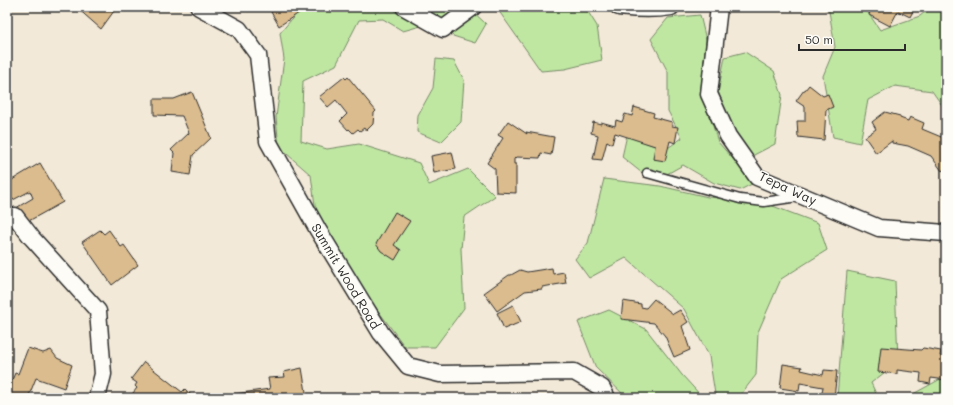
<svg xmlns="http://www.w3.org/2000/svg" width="953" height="405" font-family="Mali,sans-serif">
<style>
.green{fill:#bfe7a2;stroke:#758966}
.building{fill:#dbbc8e;stroke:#2b2b2b}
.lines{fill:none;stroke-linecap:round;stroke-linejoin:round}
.service-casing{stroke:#2b2b2b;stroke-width:11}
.minor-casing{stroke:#2b2b2b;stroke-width:19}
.service{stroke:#fdfcf7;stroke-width:8}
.minor{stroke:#fdfcf7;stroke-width:16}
.labels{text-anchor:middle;stroke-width:3;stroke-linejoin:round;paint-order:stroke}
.street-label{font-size:13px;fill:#2b2b2b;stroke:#fdfcf7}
</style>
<rect width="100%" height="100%" fill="#f3e9d8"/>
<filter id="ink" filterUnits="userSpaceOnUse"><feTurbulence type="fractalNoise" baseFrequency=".025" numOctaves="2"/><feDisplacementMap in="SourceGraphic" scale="8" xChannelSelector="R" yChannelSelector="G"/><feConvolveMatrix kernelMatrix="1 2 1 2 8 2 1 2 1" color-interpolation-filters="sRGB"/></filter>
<g filter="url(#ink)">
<path class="green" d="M302,7H468L486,24L475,43L453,36L435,22L403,31L383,19L359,20L336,65L303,81L301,141L327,149L359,144L419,163L429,185L468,169L495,196L464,217L461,249L464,308L435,347H405L371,301L316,213L311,175L279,147L276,117L284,59L280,33Z
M496,7H585L597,26L602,60L565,69L541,71Z
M821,7H864L880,30L920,16L931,7H946V111L932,91L895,86L868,100L860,143L833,137L823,76L835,47L829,11Z
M700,15L706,40L701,88L718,142L754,183L740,190L714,183L683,165L667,174L642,173L622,157L627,135L665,150L682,138L668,111V72L651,39L668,18Z
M745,52L774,71L782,95L775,144L752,156L737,136L718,92L725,57Z
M436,59L454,61L464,80L461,122L441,142L417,132L418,115L433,88Z
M604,179L660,186L708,197L762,202L818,223L827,250L781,279L758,332L756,375L738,398H720L715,394L709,356L684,309L626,258L589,278L575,259L588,243Z
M847,271L895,281L898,362L871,383L878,398H837Z
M609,310L646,329L682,375L703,398H627L596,368L578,322Z
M946,376V398H911L915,393Z"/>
<path class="building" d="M76,7H109L114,11L101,29Z
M279,7H299L302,11L279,26L271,12Z
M861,7H915L910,17L898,11L890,26L869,15L870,12Z
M344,77L346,79L348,77L376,111L374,113L373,124L366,131L364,128L360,131L358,129L353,133L349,129L348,130L340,121L347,114L336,100L328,107L319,97Z
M809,85L823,96L828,94L833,107L826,110L824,140L798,137L797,121H805V107L796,101L804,90H805Z
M192,92L211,138L193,155L190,175L172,172L174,153L171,150L189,133L182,116L154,115V99H174Z
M634,107L654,113L653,117L672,122V126L678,127L675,143L670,141L665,161L653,159L655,146L615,133L612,144L607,141L602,160L593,159L598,135L591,133L593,122L601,124V122L615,126L616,120L622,122L625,114L632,116Z
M885,112L900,116V118L908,121L910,117L924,123L922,129L946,139V168L942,171L931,156L908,146L892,143V141L876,153L865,137L876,129L872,122Z
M508,121L527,134L526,132L554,137L551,155L541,153L540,158L516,157L514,159V164H516V193L496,192L495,169L487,163L503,138L498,135Z
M452,152L456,169L434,173L431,156Z
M40,163L63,202L25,223L16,208L33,198L30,191L13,200L7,190V183Z
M395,212L410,221L394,245L401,250L395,260L381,251L376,244Z
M100,230L104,234L109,230L121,247L124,245L138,265L112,285L82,242Z
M552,268L553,274L564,272L566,283L542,287V289L525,291L497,311L484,293L509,275H511L520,270L527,272Z
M654,299L673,314L680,310L688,322L682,326L690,350L674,357L665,336L654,323L621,319L623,301L641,304V307L646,308Z
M513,305L521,322L504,329L497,313Z
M881,347L921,350L923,348L941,351L940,356L946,357V380L931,378L930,384L920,382L921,373L897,370V374L878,372Z
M28,348L43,353L51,350L57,358L72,365L64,388L36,378L28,398H12L7,396V392L15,373L18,374Z
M144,362L182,392L185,389L194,398H129L137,388L135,386L137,383L131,379Z
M783,364L802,367L801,370L823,375L824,370L837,371L834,398H801L802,396L821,398L823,387L800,383L799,391L780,388Z
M302,368L307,398H235L234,394L270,389L268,378L285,377L284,372Z"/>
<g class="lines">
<defs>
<path id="service" d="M647,173L740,199L764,202L798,197"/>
<path id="minor" d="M199,7L239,29L258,55L268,141L318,230L381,333L408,366L440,374L574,372L602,388L607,398
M404,7L443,29L473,7
M619,7C636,9 654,10 671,7
M719,7L709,94L728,136L757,177L879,228L946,233
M15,216L32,238L98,311L103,374L97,398"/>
</defs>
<use href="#service" class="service-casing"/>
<use href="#minor" class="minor-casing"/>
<use href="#service" class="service"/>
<use href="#minor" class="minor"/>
</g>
</g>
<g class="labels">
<g class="street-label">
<text transform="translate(788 188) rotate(25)" y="5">Tepa Way</text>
<text transform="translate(346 276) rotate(59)" y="5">Summit Wood Road</text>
</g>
</g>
<rect width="953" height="405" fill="none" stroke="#fdfcf7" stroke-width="24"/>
<rect x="12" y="12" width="929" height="381" fill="none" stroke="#2b2b2b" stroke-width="1.5" filter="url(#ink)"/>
<path d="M799 44v6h106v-6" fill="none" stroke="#2b2b2b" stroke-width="2"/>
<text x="805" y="44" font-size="12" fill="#2b2b2b" stroke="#fdfcf7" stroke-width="3" paint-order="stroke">50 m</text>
</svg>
